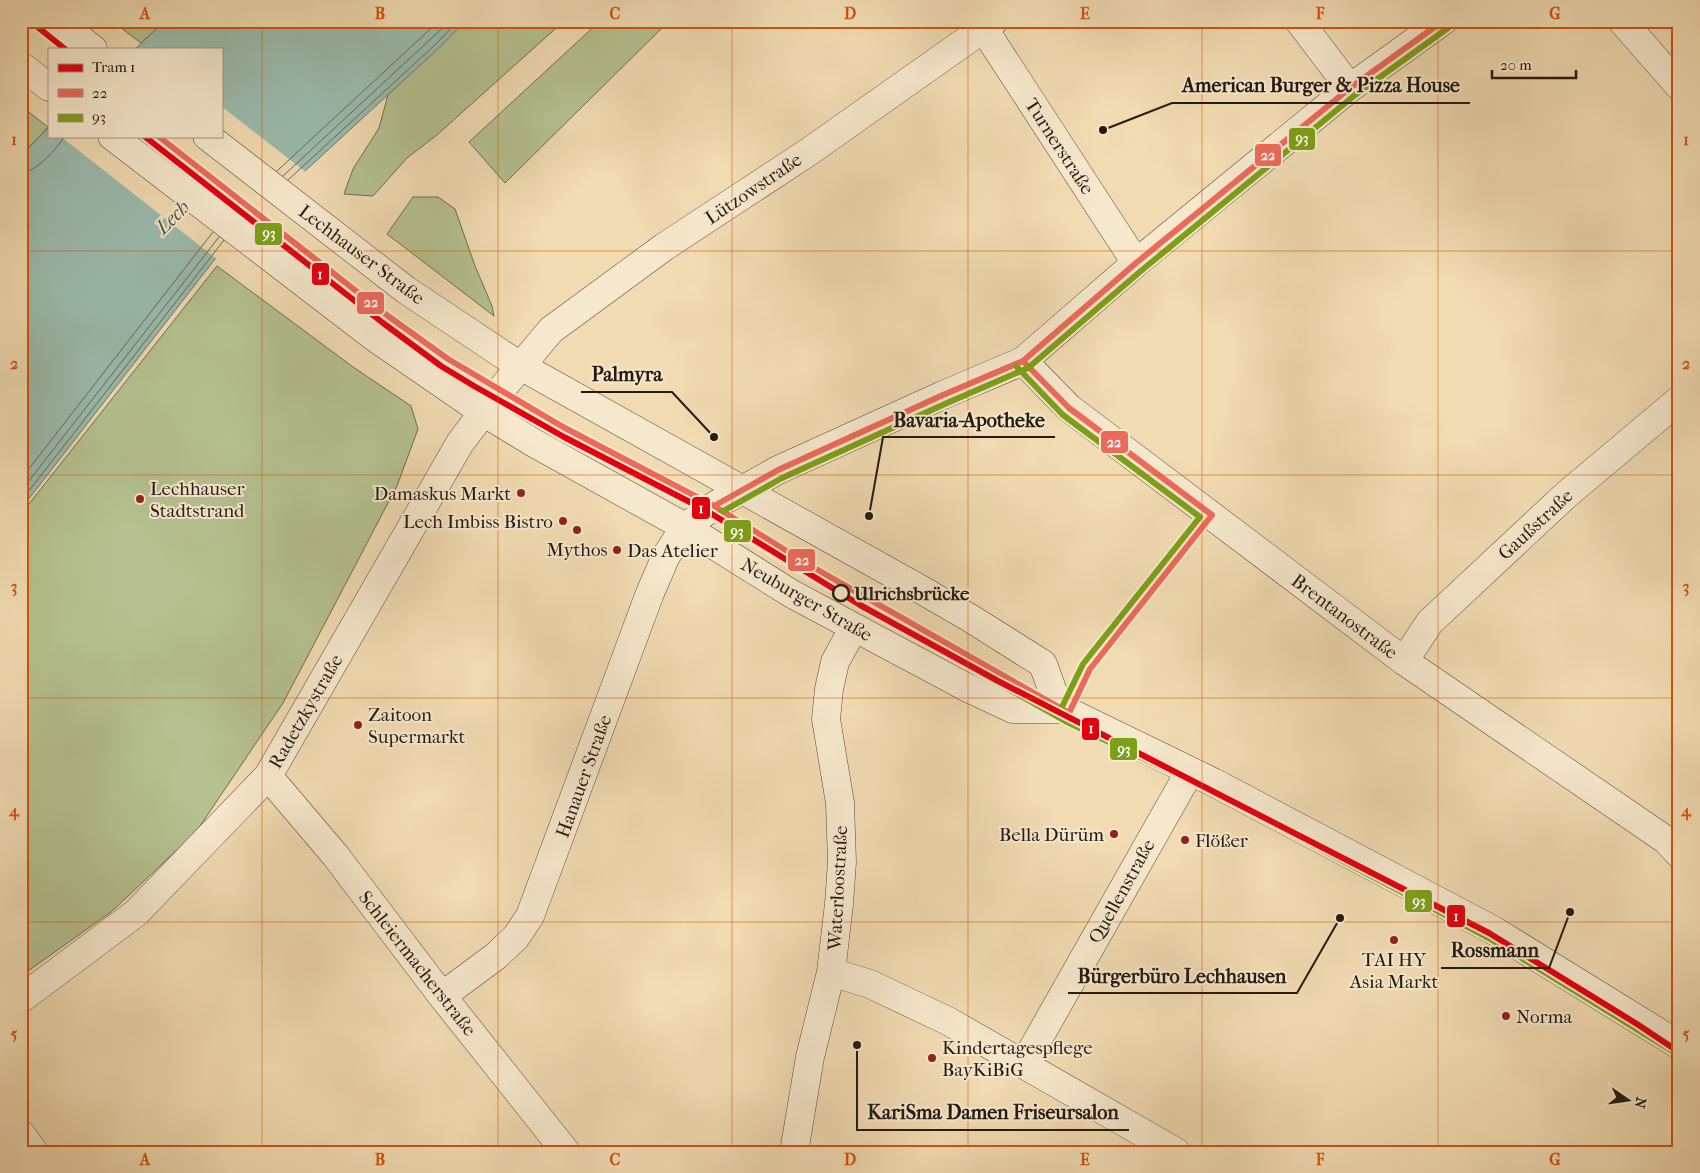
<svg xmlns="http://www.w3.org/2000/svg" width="1700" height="1173" font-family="'IM FELL French Canon',serif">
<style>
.green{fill:#b5c190;stroke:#6d6d50}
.water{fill:#9bbbad;stroke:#6c7a6f}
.pier{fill:#f1dbb2}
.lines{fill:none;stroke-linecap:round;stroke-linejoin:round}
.shore{stroke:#606a5f;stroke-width:1}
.minor-casing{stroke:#584a39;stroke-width:29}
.minor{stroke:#f6e8cd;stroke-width:28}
.bus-1-casing{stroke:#f6e8cd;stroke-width:10}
.bus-2-casing{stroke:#f6e8cd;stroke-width:10}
.bus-1{stroke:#ed6a5a;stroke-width:6}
.bus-2{stroke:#7e9f18;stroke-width:6}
.tram-1-casing{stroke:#f6e8cd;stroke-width:10}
.tram-1{stroke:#e3000f;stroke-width:6}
.grid{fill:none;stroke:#d4530c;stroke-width:1;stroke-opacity:0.55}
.poi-dot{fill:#8f2418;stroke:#f6e8cd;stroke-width:2}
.stop-dot{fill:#f6e8cd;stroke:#251911;stroke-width:2.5}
.labels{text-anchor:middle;stroke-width:4;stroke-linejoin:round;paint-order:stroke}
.street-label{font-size:19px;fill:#251911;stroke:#f6e8cd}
.poi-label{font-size:19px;fill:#251911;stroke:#f6e8cd;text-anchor:start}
.stop-label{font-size:19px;font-weight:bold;fill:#251911;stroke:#f6e8cd;text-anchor:start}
.water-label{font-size:20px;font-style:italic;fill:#4e5248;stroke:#f6e8cd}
.leader{fill:none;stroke:#251911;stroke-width:2}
.callout-dot{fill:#251911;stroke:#f6e8cd;stroke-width:2}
.callout-label{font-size:20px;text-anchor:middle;font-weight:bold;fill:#251911;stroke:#f6e8cd;stroke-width:4;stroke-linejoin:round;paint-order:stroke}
.line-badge{stroke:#f6e8cd;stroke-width:2}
.badge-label{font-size:14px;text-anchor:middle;font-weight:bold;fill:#fff}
.neatline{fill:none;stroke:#d4530c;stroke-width:2}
.grid-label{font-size:16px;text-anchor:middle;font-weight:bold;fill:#d4530c}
</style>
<rect width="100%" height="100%" fill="#f1dbb2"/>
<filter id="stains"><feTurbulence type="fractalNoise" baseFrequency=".004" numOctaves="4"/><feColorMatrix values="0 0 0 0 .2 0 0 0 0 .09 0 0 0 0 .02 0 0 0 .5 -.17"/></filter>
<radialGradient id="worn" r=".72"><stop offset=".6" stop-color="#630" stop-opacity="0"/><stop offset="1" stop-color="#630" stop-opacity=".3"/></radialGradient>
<path class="green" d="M112,21H165L141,43Z
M465,21H564L438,134L407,158L373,196L344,194L353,169L379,128L388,95Z
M600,21H669L505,183L469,142Z
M21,106L48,127L21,156Z
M413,197H438L455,209L475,266L492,306L494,316L387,234Z
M217,266L353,367L411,406L418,429L397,486L283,703L196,832L111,912L21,976V514Z"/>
<path class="water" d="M165,21H465L441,46L229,241L21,509V156L49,127V136H221V49H135Z"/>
<path class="pier" d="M221,106L307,173L231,243L218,260L60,136H221Z"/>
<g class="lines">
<path class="shore" d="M277,171L439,21
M21,173C37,172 56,149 65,136
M283,176L450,21
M288,180L437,43L458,21
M21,479L213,232
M21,491L219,237
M21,501L224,240"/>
<defs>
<path id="minor" d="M57,21L93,49
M1299,21L1350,88
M1622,21L1679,86
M984,29L1136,263
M21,66L49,87
M112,136L374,337L483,412L534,443L685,527L792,594L966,687L1013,709H1063L1213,782L1493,930L1679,1045
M207,136L406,290L517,364L920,589L970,618L1043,664L1053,692L1063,709
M1023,361L1069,408L1404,661L1666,840L1679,854
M1404,661L1430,622L1566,495L1679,400
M268,776L335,855L442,996L566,1152
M831,972L870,984L948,1021L1176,1152
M442,996L496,956L516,937L530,916L650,593L666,556L685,527L714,506L778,470L943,395L1023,361L1136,263L1350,88L1443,21
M21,999L136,913L268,776L460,443L494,398L551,330L664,247L810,151L994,21
M1024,1064L1190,771
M21,1134L34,1152
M794,1152L810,1057L831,972L839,904L842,862L840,803L826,719L829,689L835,662L854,627"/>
</defs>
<use href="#minor" class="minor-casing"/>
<use href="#minor" class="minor"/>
<defs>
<path id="bus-1" d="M158,136L388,316L448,359L563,427L714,506L809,565L1069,713
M1023,361L1069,408L1212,515
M714,506L778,470L943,395L1023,361L1136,263L1350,88L1443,21
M1069,713L1090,669L1212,515"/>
<path id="bus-2" d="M153,143L383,323L444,367L559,435L710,514L805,573L1065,721L1209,790L1489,938L1674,1052
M1017,367L1063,415L1200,517L1083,664L1061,709
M718,514L782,478L947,403L1028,368L1142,270L1355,95L1448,28"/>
</defs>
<use href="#bus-1" class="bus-1-casing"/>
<use href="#bus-2" class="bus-2-casing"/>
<use href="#bus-1" class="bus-1"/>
<use href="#bus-2" class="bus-2"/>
<defs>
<path id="tram-1" d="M30,21L65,49
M144,136L383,323L441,366L474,386L564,437L707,511L860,605L998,681L1489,933L1637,1024L1679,1052"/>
</defs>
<use href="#tram-1" class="tram-1-casing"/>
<use href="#tram-1" class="tram-1"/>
</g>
<path class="grid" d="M262,21V1152M498,21V1152M732,21V1152M968,21V1152M1202,21V1152M1438,21V1152M21,251H1679M21,475H1679M21,698H1679M21,922H1679"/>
<g class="poi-dot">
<circle cx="521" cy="493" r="5"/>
<circle cx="140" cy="499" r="5"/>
<circle cx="563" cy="521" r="5"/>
<circle cx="577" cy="530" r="5"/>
<circle cx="617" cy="550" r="5"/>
<circle cx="358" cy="725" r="5"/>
<circle cx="1114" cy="834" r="5"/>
<circle cx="1185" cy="840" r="5"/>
<circle cx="1394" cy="940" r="5"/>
<circle cx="1506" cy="1016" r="5"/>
<circle cx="932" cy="1058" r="5"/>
</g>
<circle class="stop-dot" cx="841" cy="593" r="8"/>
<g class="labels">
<g class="street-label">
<text transform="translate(1060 146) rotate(57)" y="7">Turnerstraße</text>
<text transform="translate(753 188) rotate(-34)" y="7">Lützowstraße</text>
<text transform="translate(362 254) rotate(37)" y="7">Lechhauser Straße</text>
<text transform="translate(1535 524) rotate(-43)" y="7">Gaußstraße</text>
<text transform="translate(807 599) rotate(30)" y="7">Neuburger Straße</text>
<text transform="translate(1345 616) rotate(37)" y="7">Brentanostraße</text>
<text transform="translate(305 711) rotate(-60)" y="7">Radetzkystraße</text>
<text transform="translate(583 776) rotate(-70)" y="7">Hanauer Straße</text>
<text transform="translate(837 888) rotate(-87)" y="7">Waterloostraße</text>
<text transform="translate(1121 891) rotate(-61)" y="7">Quellenstraße</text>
<text transform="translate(418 963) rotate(52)" y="7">Schleiermacherstraße</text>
</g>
<g class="poi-label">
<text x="150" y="495">Lechhauser<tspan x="150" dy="22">Stadtstrand</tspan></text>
<text x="511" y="500" text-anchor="end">Damaskus Markt</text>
<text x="553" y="528" text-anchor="end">Lech Imbiss Bistro</text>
<text x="577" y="556" text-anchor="middle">Mythos</text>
<text x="627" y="557">Das Atelier</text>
<text x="368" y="721">Zaitoon<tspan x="368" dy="22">Supermarkt</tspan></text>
<text x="1104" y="841" text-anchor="end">Bella Dürüm</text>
<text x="1195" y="847">Flößer</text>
<text x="1394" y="966" text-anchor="middle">TAI HY<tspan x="1394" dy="22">Asia Markt</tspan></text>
<text x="1516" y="1023">Norma</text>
<text x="942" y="1054">Kindertagespflege<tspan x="942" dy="22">BayKiBiG</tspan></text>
</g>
<g class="stop-label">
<text x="854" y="600">Ulrichsbrücke</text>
</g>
<g class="water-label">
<text transform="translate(172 217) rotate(-45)" y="7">Lech</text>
</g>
</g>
<path class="leader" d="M1103 130L1172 103H1470M714 437L672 392H581M869 516L883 437H1055M1570 912L1549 968H1441M1340 918L1297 993H1068M857 1045L857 1130H1129"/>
<g class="callout-dot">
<circle cx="1103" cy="130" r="5"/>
<circle cx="714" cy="437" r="5"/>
<circle cx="869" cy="516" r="5"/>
<circle cx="1570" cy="912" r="5"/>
<circle cx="1340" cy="918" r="5"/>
<circle cx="857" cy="1045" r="5"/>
</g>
<g class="callout-label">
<text x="1321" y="92">American Burger &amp; Pizza House</text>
<text x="627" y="381">Palmyra</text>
<text x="969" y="427">Bavaria-Apotheke</text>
<text x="1495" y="957">Rossmann</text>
<text x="1182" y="983">Bürgerbüro Lechhausen</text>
<text x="993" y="1119">KariSma Damen Friseursalon</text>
</g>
<g class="line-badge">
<rect x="1288" y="127" width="28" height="24" rx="5" fill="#7e9f18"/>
<rect x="1254" y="143" width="28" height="24" rx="5" fill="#ed6a5a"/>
<rect x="254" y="222" width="29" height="24" rx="5" fill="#7e9f18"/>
<rect x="311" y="262" width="19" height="24" rx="5" fill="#e3000f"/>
<rect x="356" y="291" width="29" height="24" rx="5" fill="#ed6a5a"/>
<rect x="1100" y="430" width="29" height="24" rx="5" fill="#ed6a5a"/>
<rect x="691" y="496" width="20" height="24" rx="5" fill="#e3000f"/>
<rect x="723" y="519" width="29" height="24" rx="5" fill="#7e9f18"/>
<rect x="787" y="548" width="29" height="24" rx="5" fill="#ed6a5a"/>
<rect x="1081" y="717" width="19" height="24" rx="5" fill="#e3000f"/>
<rect x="1109" y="737" width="29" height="24" rx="5" fill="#7e9f18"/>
<rect x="1404" y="889" width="29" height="24" rx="5" fill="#7e9f18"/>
<rect x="1446" y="904" width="20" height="24" rx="5" fill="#e3000f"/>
</g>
<g class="badge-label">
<text x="1302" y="143">93</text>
<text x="1268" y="160">22</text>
<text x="269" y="238">93</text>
<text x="320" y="279">1</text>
<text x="371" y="307">22</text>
<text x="1114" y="447">22</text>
<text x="701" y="513">1</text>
<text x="737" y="536">93</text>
<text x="802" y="565">22</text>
<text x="1091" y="733">1</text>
<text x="1124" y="754">93</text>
<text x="1419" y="906">93</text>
<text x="1456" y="921">1</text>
</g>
<rect width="1700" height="1173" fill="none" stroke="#f1dbb2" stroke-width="55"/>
<rect x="48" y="48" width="175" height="90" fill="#f6e8cd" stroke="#a29582"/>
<rect x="58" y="64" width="25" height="8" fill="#e3000f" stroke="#a29582"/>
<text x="92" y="72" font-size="15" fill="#251911">Tram 1</text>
<rect x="58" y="89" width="25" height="8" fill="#ed6a5a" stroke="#a29582"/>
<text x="92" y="98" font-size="15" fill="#251911">22</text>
<rect x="58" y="114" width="25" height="8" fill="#7e9f18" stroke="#a29582"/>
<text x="92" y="122" font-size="15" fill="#251911">93</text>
<g transform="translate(1628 1100) rotate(103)" stroke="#f6e8cd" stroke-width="4" paint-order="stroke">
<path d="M0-4L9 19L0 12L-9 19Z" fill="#251911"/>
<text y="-8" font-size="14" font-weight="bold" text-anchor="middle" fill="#251911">N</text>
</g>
<path d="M1492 70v8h84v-8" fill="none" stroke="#251911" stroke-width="2.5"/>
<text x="1500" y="70" font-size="15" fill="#251911" stroke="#f6e8cd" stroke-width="4" paint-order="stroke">20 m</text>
<rect x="28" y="28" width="1644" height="1118" class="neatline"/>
<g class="grid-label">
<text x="145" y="19">A</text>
<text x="380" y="19">B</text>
<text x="615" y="19">C</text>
<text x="850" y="19">D</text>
<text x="1085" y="19">E</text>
<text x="1320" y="19">F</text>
<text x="1555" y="19">G</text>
<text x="14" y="145">1</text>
<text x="1686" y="145">1</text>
<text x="14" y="369">2</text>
<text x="1686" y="369">2</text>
<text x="14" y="592">3</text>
<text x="1686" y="592">3</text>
<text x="14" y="816">4</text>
<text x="1686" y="816">4</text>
<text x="14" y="1039">5</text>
<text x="1686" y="1039">5</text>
<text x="145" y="1165">A</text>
<text x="380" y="1165">B</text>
<text x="615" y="1165">C</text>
<text x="850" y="1165">D</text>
<text x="1085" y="1165">E</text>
<text x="1320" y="1165">F</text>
<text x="1555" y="1165">G</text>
</g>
<rect width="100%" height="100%" filter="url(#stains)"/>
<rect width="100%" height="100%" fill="url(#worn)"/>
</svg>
